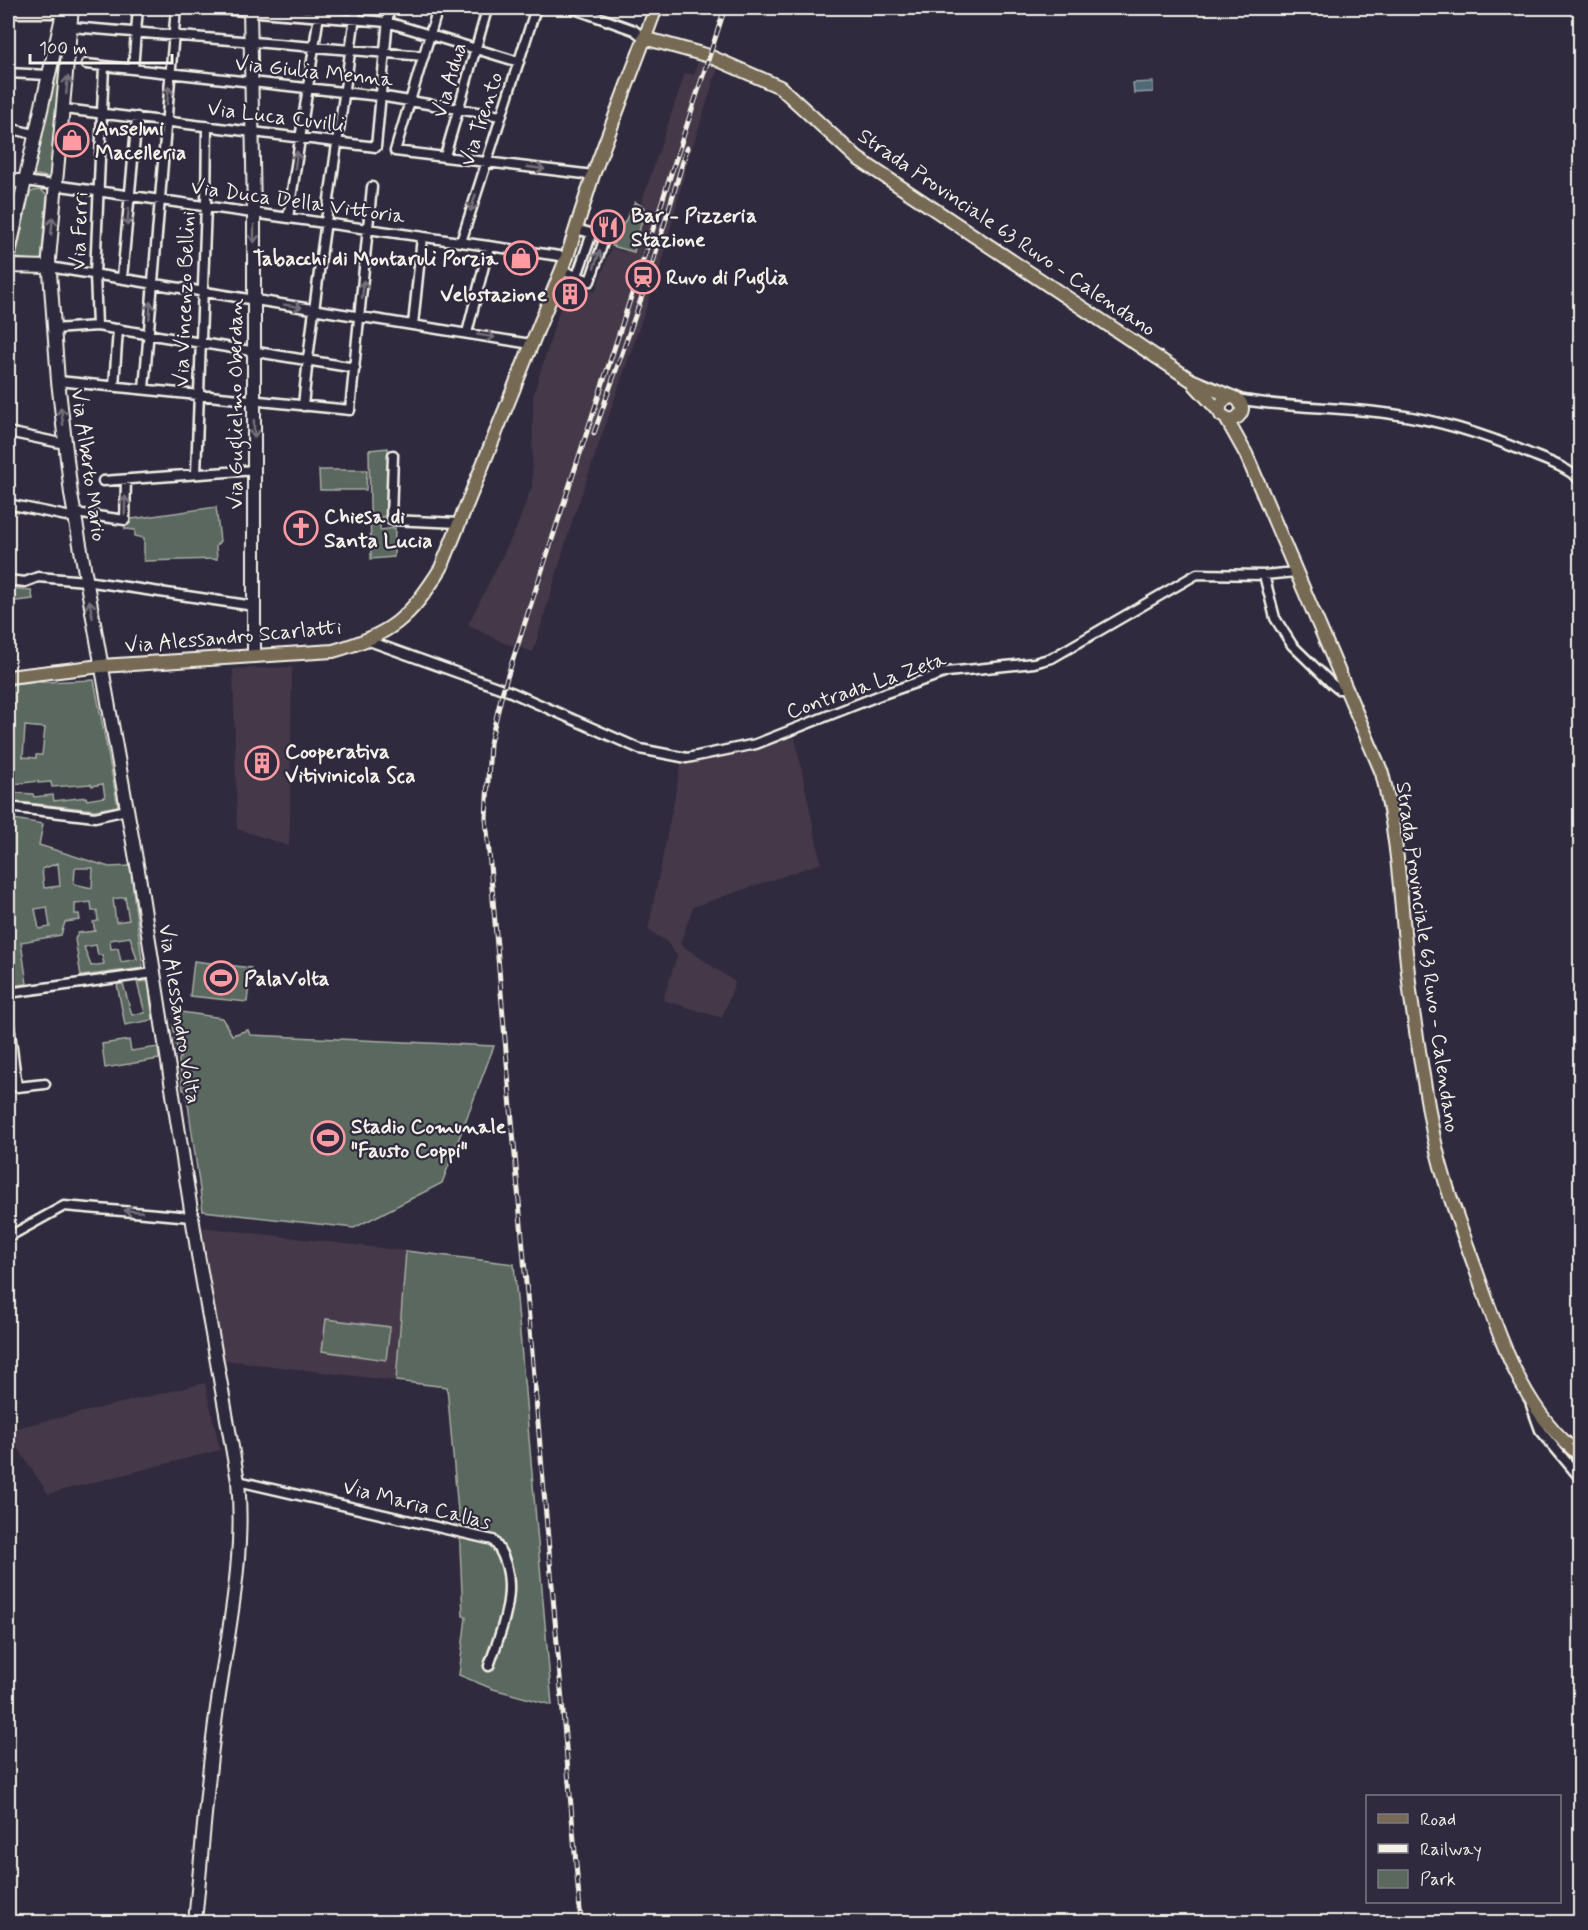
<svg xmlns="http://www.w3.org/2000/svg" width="1588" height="1930" font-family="Mynerve,sans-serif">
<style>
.built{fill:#44394a}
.green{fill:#5a685e;stroke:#a7aca3;stroke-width:1.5;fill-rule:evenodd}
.water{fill:#506977;stroke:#929fa4;stroke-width:1.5}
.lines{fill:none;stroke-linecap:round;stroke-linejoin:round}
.street-casing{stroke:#f4f1e8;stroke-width:13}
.secondary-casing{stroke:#f4f1e8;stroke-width:16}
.primary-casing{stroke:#f4f1e8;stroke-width:16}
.street{stroke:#2f2a3d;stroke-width:8}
.secondary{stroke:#2f2a3d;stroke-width:12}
.primary{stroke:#766a54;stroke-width:12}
.rail-casing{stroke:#f4f1e8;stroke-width:5}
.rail{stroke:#2f2a3d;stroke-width:3;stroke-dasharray:9;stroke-linecap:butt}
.oneway{stroke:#747079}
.labels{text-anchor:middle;stroke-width:4.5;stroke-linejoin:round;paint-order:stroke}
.street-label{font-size:21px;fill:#f4f1e8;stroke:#2f2a3d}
.poi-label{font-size:21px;font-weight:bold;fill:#f4f1e8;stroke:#2f2a3d;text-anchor:start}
</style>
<rect width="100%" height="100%" fill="#2f2a3d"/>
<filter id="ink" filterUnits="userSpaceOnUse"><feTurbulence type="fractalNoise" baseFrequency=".0167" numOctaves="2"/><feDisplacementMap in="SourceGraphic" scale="12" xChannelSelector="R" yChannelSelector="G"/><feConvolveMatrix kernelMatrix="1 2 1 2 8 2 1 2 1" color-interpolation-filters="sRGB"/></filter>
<g filter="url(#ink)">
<path class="built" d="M698,61L718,68L686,167L663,259L573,519L533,652L504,643L468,625L516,529L532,486L533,396L568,282L595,292L611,248L625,252L685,73L694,75Z
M292,667L290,821L289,846L237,829L233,669Z
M795,738L821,863L693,907L680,944L735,982L722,1018L663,1000L677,956L666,941L648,930L682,760Z
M202,1227L406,1251L396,1381L223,1360Z
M205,1383L220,1450L48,1494L8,1433V1430Z"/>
<path class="green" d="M65,22L52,178L32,174Z
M41,190L47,195L41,261L16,258L29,194L33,191Z
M635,202L645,208L634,252L612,246Z
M388,448L387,516L381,517L380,530L395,528L394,557L371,559L369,450Z
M319,470H367L366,490H320Z
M216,507L220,541L216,546L217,559L144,561V538L135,536V530L125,529V520Z
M8,588L31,590L33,599L8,602Z
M94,680L118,806L95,810L8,801V686L19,683ZM25,726L45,728L42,755H36V758L23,757ZM38,781V783L51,782L52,787L91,784L92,786L103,784L105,797L87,800L86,797L54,801L53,795L34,797L33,794L16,793L15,784Z
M8,818L43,824L39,845L109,867L130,866L143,968L81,976L75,939L78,933L95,931L93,922L98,921L97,911H92L91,902L75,904V914H79L80,920L65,922L61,935L21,942L27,984L8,986ZM58,863L60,886L44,888L42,869ZM75,868H93L92,888L74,884ZM125,897L129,920L116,922L113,899ZM47,907L50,927L39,929L35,909ZM130,937L137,959L121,962L118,948L111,949L110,940ZM96,945L98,955H102L104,964L91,966L84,947Z
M194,961L251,968L247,1002L190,996Z
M148,981L153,1020L125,1025L117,984H123L132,1015L145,1013L137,982Z
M174,1011L222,1018L232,1035L248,1030L250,1035L494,1046L442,1183L354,1228L203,1211L186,1090H183L179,1060L181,1055H178L173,1025L176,1024Z
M129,1040L131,1051L158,1047L159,1059L105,1068L102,1044Z
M406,1251L514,1264L552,1705L493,1689L459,1675L466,1617L463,1616L459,1523L447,1387L396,1381Z
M326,1319L390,1327L386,1360L322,1351Z"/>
<path class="water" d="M1153,82V92L1134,93L1133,83Z"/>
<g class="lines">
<defs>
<path id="street" d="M207,8L387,22L519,62
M438,8L395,151L593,175
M572,8L634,30L644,38
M8,13H63
M71,27L424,56
M86,64L379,96L501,116
M133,69L138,8
M8,73L48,75
M64,109L376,147L389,8
M8,128L34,134
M445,156L486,13
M25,181L567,257
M288,218L320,8
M461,242L536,8
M49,267L531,344
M561,270L590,281L605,237L576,229
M577,276L592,233
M122,278L137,117
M413,325L422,237
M97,326L95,274L104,66
M54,329L97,326L355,368
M467,333L489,246
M58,381L350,410L372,187
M114,386L118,329
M144,389L176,8
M1237,399C1288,408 1340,407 1392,414C1437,420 1486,435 1528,453C1545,460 1567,467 1580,480
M303,406C316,272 339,140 356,8
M8,432L65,444
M393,455L391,520L459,523
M196,474L206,205L207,126
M103,481L255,470
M8,504L76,518
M75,513L125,520L126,480
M1264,575L1275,618L1292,645L1332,684L1338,689H1346
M8,580L25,582L38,577L86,581L254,606
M369,641L511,692L640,749L687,758L756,744L883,694L947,672L1034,663L1052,658L1197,574L1264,575L1296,572
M8,807L95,817L127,810
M8,993L154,973
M8,1017L17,1087L45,1084
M8,1237L64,1206L191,1217
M1531,1405L1540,1430L1580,1478
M238,1481L493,1540C524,1578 503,1625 489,1666"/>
<path id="secondary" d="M72,8L49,259L58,381L71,494L139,876L198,1255L238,1481C245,1557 228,1632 217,1708C207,1779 202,1851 195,1922
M250,8L254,213V656
M8,181H25
M8,256L64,8
M8,266L49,267"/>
<path id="primary" d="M644,38L709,56L780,87L857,158L1191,380L1237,399C1246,407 1242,418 1230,420L1221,415C1218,407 1221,400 1229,398
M1195,385L1220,412
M1227,420L1246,454L1382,773C1401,847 1401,923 1411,998C1418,1045 1425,1092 1434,1138C1445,1190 1467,1243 1484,1293C1506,1354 1528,1415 1580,1455
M8,677L101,666L333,651C391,635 410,618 441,568L567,257L593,175L656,8"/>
</defs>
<use href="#street" class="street-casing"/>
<use href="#secondary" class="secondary-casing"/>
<use href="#primary" class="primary-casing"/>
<use href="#street" class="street"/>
<use href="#secondary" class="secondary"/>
<use href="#primary" class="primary"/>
<defs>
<path id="rail" d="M594,433L648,279L687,148
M581,1922L486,818L490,743L503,690L725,8"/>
</defs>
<use href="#rail" class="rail-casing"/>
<use href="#rail" class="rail"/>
</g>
<defs><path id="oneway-shaft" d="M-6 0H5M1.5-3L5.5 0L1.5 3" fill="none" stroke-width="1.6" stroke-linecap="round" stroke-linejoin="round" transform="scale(1.5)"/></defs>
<g class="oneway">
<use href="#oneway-shaft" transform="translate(67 85) rotate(-85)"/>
<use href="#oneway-shaft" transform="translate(168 95) rotate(-84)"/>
<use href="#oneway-shaft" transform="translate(296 160) rotate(-82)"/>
<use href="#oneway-shaft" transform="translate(536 168) rotate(8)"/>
<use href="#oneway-shaft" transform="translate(473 203) rotate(107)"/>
<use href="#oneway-shaft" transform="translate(128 217) rotate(95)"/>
<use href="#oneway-shaft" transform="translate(52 226) rotate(-84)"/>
<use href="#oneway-shaft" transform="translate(254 234) rotate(90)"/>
<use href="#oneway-shaft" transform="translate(597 259) rotate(-71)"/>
<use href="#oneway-shaft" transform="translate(363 289) rotate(-85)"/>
<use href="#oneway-shaft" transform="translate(293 306) rotate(9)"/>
<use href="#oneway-shaft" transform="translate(150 310) rotate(-85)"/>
<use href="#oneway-shaft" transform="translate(486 336) rotate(9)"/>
<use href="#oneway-shaft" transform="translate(62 416) rotate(-97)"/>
<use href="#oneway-shaft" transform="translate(254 429) rotate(89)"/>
<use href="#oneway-shaft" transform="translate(125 505) rotate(-88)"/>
<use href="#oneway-shaft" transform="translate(91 609) rotate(-100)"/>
<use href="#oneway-shaft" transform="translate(133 1211) rotate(-175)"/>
</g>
</g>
<defs>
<symbol id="shop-ring" viewBox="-11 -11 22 22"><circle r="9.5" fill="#2f2a3d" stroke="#ff9aa2" stroke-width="1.5"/><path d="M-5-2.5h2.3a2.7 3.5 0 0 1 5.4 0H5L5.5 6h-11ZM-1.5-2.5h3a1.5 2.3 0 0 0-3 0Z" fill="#ff9aa2"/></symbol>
<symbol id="restaurant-ring" viewBox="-11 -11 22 22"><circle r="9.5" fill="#2f2a3d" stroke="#ff9aa2" stroke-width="1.5"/><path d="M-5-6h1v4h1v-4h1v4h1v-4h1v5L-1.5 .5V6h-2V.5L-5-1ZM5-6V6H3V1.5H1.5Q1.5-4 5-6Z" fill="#ff9aa2"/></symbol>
<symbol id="station-ring" viewBox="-11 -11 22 22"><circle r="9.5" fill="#2f2a3d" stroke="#ff9aa2" stroke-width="1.5"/><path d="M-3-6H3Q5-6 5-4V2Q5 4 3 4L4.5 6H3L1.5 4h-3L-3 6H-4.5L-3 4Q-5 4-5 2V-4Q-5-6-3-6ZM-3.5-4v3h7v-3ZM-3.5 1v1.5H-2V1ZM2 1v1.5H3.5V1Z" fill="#ff9aa2"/></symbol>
<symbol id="building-ring" viewBox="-11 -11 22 22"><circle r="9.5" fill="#2f2a3d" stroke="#ff9aa2" stroke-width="1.5"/><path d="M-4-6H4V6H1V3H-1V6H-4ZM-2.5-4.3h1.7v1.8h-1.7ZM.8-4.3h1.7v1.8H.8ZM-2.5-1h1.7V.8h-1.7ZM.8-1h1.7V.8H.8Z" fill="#ff9aa2"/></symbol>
<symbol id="church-ring" viewBox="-11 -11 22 22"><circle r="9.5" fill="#2f2a3d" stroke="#ff9aa2" stroke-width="1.5"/><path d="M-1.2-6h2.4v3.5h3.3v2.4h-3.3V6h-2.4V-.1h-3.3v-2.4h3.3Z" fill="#ff9aa2"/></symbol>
<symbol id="stadium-ring" viewBox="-11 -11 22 22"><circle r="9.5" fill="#2f2a3d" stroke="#ff9aa2" stroke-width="1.5"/><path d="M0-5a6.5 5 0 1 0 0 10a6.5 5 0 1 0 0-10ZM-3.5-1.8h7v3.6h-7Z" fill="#ff9aa2"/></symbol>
</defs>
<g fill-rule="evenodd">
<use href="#shop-ring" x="53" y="121" width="38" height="38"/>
<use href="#restaurant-ring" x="589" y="208" width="38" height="38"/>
<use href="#shop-ring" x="502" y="239" width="38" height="38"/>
<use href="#station-ring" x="624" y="258" width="38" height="38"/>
<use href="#building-ring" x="551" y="275" width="38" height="38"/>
<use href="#church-ring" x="282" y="509" width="38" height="38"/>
<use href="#building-ring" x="243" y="744" width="38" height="38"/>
<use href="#stadium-ring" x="202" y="959" width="38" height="38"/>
<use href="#stadium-ring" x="309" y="1119" width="38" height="38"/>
</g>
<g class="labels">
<g class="street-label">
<text transform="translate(314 71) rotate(6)" y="7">Via Giulia Menna</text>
<text transform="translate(449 80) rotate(-74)" y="7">Via Adua</text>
<text transform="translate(276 116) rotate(7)" y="7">Via Luca Cuvilli</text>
<text transform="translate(481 119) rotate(-72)" y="7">Via Trento</text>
<text transform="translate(298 201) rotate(8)" y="7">Via Duca Della Vittoria</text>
<text transform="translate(79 231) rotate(-88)" y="7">Via Ferri</text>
<text transform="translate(1007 232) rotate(34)" y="7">Strada Provinciale 63 Ruvo - Calendano</text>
<text transform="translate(184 299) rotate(-88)" y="7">Via Vincenzo Bellini</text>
<text transform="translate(235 404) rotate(-90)" y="7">Via Guglielmo Oberdan</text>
<text transform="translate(89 465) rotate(82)" y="7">Via Alberto Mario</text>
<text transform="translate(233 636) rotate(-5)" y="7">Via Alessandro Scarlatti</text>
<text transform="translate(866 685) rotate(-19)" y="7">Contrada La Zeta</text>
<text transform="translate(1428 957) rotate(82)" y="7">Strada Provinciale 63 Ruvo - Calendano</text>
<text transform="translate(180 1014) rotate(81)" y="7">Via Alessandro Volta</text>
<text transform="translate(417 1504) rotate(14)" y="7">Via Maria Callas</text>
</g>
<g class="poi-label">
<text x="95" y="135">Anselmi<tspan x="95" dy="24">Macelleria</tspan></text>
<text x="631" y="222">Bar - Pizzeria<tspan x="631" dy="24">Stazione</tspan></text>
<text x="498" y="265" text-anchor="end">Tabacchi di Montaruli Porzia</text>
<text x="666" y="284">Ruvo di Puglia</text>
<text x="547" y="301" text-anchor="end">Velostazione</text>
<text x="324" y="523">Chiesa di<tspan x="324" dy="24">Santa Lucia</tspan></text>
<text x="285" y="758">Cooperativa<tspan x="285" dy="24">Vitivinicola Sca</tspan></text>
<text x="244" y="985">PalaVolta</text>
<text x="351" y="1133">Stadio Comunale<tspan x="351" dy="24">"Fausto Coppi"</tspan></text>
</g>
</g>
<rect width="1588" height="1930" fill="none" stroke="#2f2a3d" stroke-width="30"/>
<rect x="15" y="15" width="1558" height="1900" fill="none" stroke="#f4f1e8" stroke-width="2" filter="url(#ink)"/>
<rect x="1366" y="1795" width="195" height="108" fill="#2f2a3d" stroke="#7e7a81" stroke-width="1.5"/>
<rect x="1378" y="1814" width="30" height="9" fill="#766a54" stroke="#7e7a81" stroke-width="1.5"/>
<text x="1420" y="1825" font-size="18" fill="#f4f1e8">Road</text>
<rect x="1378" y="1844" width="30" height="9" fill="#f4f1e8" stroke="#7e7a81" stroke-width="1.5"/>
<text x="1420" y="1855" font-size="18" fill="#f4f1e8">Railway</text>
<rect x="1378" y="1870" width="30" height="18" fill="#5a685e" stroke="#7e7a81" stroke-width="1.5"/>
<text x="1420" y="1885" font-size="18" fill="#f4f1e8">Park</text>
<path d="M30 54v9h142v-9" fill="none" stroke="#f4f1e8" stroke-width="3"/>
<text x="39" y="54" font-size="18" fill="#f4f1e8" stroke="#2f2a3d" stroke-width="4.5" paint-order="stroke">100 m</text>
</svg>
